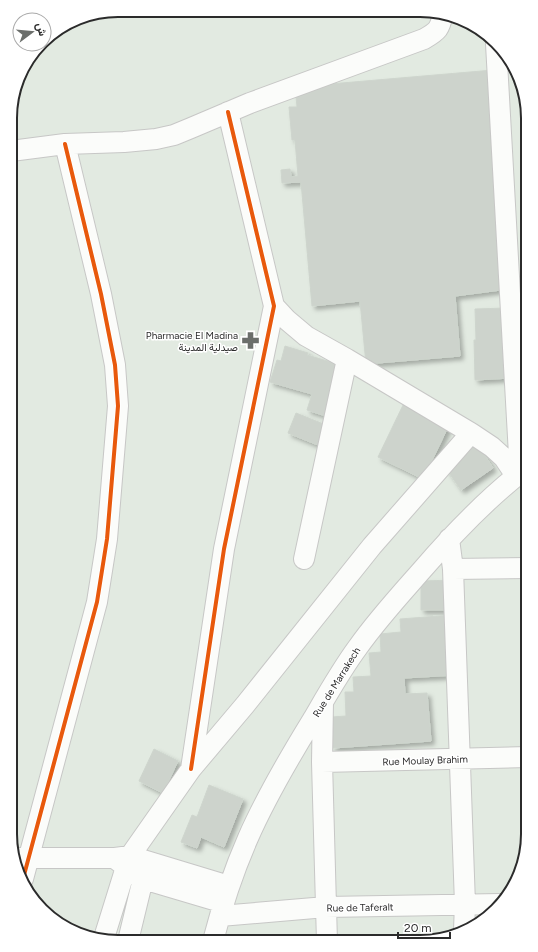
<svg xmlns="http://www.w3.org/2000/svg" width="538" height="952" font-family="Figtree,Vazirmatn,sans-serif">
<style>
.education{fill:#d6eed5}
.building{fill:#cdd3cc;stroke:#ced5cd;filter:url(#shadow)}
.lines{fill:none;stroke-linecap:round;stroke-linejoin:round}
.minor-casing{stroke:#c7c7c6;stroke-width:22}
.minor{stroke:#fbfcfa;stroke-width:20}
.cycleway-casing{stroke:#fff;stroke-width:6}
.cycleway{stroke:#e8590c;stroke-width:4}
.labels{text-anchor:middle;stroke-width:3;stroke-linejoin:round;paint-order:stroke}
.poi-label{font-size:10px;fill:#2b2b2b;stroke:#fff;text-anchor:end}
.street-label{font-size:10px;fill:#2b2b2b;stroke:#fff}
.rim{fill:none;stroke:#2b2b2b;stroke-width:2}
</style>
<defs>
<filter id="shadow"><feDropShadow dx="3.5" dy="3.5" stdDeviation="2" flood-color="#0004"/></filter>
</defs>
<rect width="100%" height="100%" fill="#e2eae1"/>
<path class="education" d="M518,76L522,83L528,118V254Z"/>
<path class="building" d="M493,70L501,290L455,296L460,356L366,364L360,301L312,306L301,182L282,183L281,170L290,169L291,177L298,176L295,140H292L289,107H297L295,87Z
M505,308L511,378L475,380L474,340H476L475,309Z
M285,346L308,353L307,355L341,365L326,416L307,410L312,394L270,382L277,360L281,361Z
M405,401L450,423L423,479L378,457Z
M296,413L326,425L318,445L288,433Z
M477,444L493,468L461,490L445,467Z
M453,580V610H421V581Z
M452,615L456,675L404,678L405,694L427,693L431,741L333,748L331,717L346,716L345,692H354L353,677L371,676L369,653L381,652L380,634L401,632L400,619Z
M154,749L178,761L163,793L139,781Z
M209,785L243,799L224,847L201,837L197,848L181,842L192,815L197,817Z"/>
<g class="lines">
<defs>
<path id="minor" d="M496,44L520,473
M11,151L65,144L124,142L156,139L174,135L191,128L250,103L424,39C438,31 440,29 443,13
M274,306L287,320L306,336L347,359L471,433L492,447L504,458L516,476
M449,539L453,569L465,904L464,930
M304,559L347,359
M453,569L528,568
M323,702L322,762L327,942
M322,762L528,757
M191,769L224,549L274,306L228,112
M14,858H115L130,856L229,886
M117,860L126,867L143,879L224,903
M23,879L97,602L107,539L118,406L115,365L101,294L65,144
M220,916L326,907L500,904
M103,941L126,867L130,856L191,769L245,705L372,546L471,433
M128,941L143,879
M213,941C222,906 233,872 248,838C266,797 289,758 313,719C327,695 341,670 358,647C377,620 400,595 422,570C454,533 488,497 528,467"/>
</defs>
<use href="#minor" class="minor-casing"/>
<use href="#minor" class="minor"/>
<defs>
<path id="cycleway" d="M191,769L224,549L274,306L228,112
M23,879L97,602L107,539L118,406L115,365L101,294L65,144"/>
</defs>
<use href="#cycleway" class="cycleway-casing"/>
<use href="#cycleway" class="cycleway"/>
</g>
<defs>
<symbol id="pharmacy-bare" viewBox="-9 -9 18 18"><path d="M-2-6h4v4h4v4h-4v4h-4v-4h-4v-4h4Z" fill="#6b6e6b" stroke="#fff" stroke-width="2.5" paint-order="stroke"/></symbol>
</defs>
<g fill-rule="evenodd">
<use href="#pharmacy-bare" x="238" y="328" width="25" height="25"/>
</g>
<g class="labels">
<g class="poi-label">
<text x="238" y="339">Pharmacie El Madina<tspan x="238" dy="12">صيدلية المدينة</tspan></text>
</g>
<g class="street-label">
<text transform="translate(336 682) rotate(-58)" y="4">Rue de Marrakech</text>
<text transform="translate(425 760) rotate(-2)" y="4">Rue Moulay Brahim</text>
<text transform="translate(360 907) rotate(-1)" y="4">Rue de Taferalt</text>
</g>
</g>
<path d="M0 0H538V952H0ZM118 17H420A101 101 0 0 1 521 118V834A101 101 0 0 1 420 935H118A101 101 0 0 1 17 834V118A101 101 0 0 1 118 17Z" fill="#fff" fill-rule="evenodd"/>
<path class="rim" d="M118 17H420A101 101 0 0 1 521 118V834A101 101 0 0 1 420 935H118A101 101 0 0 1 17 834V118A101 101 0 0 1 118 17Z"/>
<g transform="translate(32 32) rotate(74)"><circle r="19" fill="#ffffff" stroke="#aaaaaa"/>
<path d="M0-3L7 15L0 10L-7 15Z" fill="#6b6e6b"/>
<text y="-6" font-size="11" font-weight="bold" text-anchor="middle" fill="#2b2b2b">ش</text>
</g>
<path d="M398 932v6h52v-6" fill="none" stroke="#2b2b2b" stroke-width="2"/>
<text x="404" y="932" font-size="12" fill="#2b2b2b" stroke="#ffffff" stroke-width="3" paint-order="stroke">20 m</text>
</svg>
